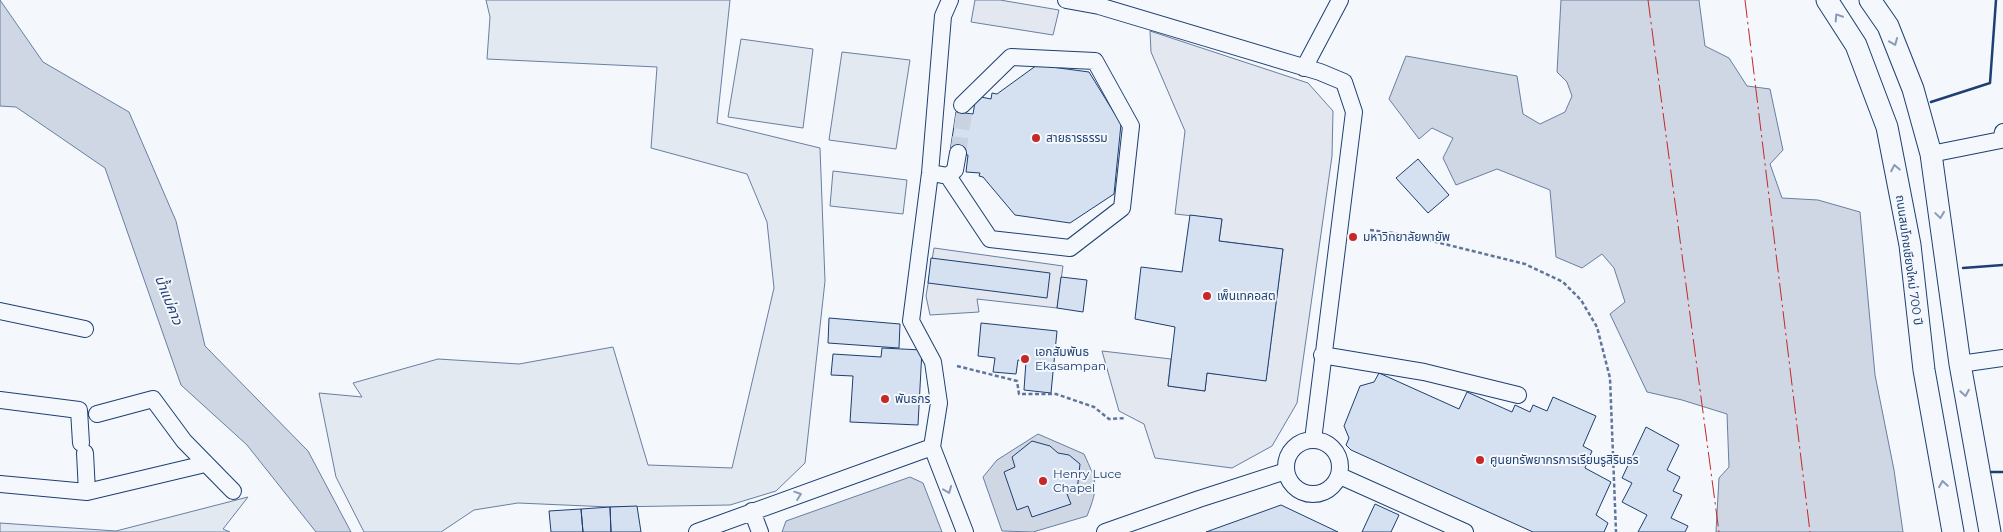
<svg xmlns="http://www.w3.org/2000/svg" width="2003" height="532" font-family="Montserrat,'Noto Sans Thai',sans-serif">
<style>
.green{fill:#e3e9f0;stroke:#687fa3}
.parking{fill:#e3e8f0;stroke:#687fa3}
.water{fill:#cfd7e4;stroke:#687fa3}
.building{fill:#d5e0f0;stroke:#1d3f73}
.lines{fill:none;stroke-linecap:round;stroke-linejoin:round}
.minor-tunnel{stroke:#c9d2e0;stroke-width:16;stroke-dasharray:16 8;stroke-linecap:butt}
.minor-casing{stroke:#1d3f73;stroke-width:18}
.major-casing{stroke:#1d3f73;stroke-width:23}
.path{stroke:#5e769c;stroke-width:2.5;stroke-dasharray:4 2.5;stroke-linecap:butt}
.minor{stroke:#f4f7fb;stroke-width:16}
.major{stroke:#f4f7fb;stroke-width:21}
.wall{stroke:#1d3f73;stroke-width:2.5}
.power{stroke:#c62828;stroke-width:1;stroke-dasharray:18 4 2.5 4;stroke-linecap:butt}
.oneway{stroke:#889bb7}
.poi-dot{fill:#c62828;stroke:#f4f7fb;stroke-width:2}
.labels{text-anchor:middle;stroke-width:4;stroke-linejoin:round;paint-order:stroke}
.poi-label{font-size:12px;fill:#1d3f73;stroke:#f4f7fb;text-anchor:start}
.street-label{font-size:12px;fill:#1d3f73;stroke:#f4f7fb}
.water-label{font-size:14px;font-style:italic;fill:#1d3f73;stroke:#f4f7fb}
</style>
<rect width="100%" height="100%" fill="#f4f7fb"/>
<path class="green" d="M486,0H730L717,123L820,148L825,281L805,463L776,491L730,505L610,507L518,503L474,510L441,532H364L336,477L319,393L362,397L353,383L438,359L519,364L613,347L648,465L732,468L774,288L767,222L747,174L651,148L657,67L487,59L490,17Z
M741,39L813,49L803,128L728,117Z
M842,52L910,60L896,149L829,140Z
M833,171L907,180L903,214L830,206Z
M248,497L223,529L230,532H0V523L116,531Z"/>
<path class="parking" d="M975,0H1000L1059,10L1053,35L971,22Z
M1150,31L1308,83L1333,111L1332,156L1297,403L1272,446L1232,468L1155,458L1144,424L1119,411L1102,351L1171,359L1168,386L1205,391L1207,373L1266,380L1283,249L1219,241L1222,219L1175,214L1185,131L1151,52Z
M934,248L1063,266L1057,308L977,299L979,312L930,315L926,296Z"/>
<path class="water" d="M0,0L43,62L129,112L176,221L205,346L308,451L351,532H316L247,445L181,385L105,168L16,107L0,106Z
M1561,0H1699L1705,46L1729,58L1747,86L1770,89L1783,150L1770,164L1782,198L1818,200L1860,212L1875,375L1894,470L1903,532H1716L1719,478L1729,467L1727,414L1682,400L1647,392L1610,314L1625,302L1614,268L1602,254L1582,268L1556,257L1550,190L1497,169L1456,185L1443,158L1453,138L1432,128L1419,139L1389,99L1406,56L1517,76L1523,114L1540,124L1565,112L1572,96L1567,82L1557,72Z
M1038,434L1084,454C1097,482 1099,486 1087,516L1033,532L1002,531L983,477L997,460Z
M910,477L923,483L942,532H782L786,521Z"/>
<path class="building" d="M1037,65L1089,72L1121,124L1114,194L1070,223L1015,215L983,177L979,176L980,173L966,172L968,155L950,152L956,112L973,114L976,96L991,99L992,93L997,94Z
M1418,159L1449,195L1428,213L1396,178Z
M1190,215L1222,219L1219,241L1283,249L1266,381L1207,373L1205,391L1168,386L1175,327L1135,319L1141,267L1182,272Z
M931,258L1050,273L1047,298L928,283Z
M1061,277L1087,280L1083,312L1057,308Z
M829,318L900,324L899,348L828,343Z
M981,323L1057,331L1051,393L1024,390L1026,361L1018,360L1016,374L993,372L995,358L978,356Z
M882,348L922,350L918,425L850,422L853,376L831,375L833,354L881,357Z
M1379,373L1459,409L1467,392L1512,412L1515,405L1530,412L1533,405L1547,411L1553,397L1596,416L1583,446L1592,451L1585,468L1611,482L1596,515L1608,523L1604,532H1533L1351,450L1346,445L1349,438L1344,426L1360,386L1374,382Z
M1646,427L1679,445L1667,470L1680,477L1673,491L1682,495L1671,518L1688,526L1685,532H1638L1647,515L1622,502L1632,483L1622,478Z
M1032,441L1050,446L1058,453L1069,455L1080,464L1077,491L1067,494L1071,504L1032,517L1028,506L1017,510L1004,472L1015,467L1012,457Z
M1375,504L1399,515L1391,532H1362Z
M1281,505L1338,532H1206Z
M637,506L641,532H611L610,507Z
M610,507L611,532H583L581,509Z
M581,509L583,532H551L549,511Z"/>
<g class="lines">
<path class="minor-tunnel" d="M958,153L964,113"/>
<defs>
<path id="minor" d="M950,0L943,16L930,173L911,321L933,362L939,403L932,447L965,532
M1066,0L1099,6L1320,72L1344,82L1354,112L1313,440
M1304,68L1340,0
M1931,154L2001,140L2003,132
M937,174L948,176L955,170L958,153
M948,176L990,239L1070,248L1122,208L1131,126L1095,61L1011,57L962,105
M0,311L85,329
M1322,355L1424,372L1518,395
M1960,364L2003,358
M0,400L79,410L81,443
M97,414L153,399L184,441L233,491
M1286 467a27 27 0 1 1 54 0a27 27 0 1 1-54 0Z
M85,453L87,492
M1340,476L1465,532
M0,484L87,492L205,464
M752,511L760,532
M697,532L932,447
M1105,532L1199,499L1286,471"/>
<path id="major" d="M1827,0L1856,45L1887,127L1910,245L1924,370L1953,532
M1870,0L1888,26L1913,89L1931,154L1960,364L1990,532"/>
</defs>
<use href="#minor" class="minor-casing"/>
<use href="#major" class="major-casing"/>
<path class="path" d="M1370,230L1408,235L1525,264L1563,282L1581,300L1597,327L1610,378L1616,532
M957,366L1017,381L1019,394H1056L1094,407L1109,419L1126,418"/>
<use href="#minor" class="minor"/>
<use href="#major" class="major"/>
<path class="wall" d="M1931,102L1990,83L1996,0
M1963,268L2003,265
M1991,472H2003"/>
<path class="power" d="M1648,0L1719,532
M1745,0L1810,532"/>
</g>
<defs><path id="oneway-chevron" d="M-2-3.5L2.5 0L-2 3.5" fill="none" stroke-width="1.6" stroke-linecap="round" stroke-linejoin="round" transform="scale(1.25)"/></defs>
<g class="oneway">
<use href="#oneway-chevron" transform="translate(1838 17) rotate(-123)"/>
<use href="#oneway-chevron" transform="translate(1894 42) rotate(68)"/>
<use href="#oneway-chevron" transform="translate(1895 168) rotate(-101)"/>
<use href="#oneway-chevron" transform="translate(1940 215) rotate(82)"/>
<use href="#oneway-chevron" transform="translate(1965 393) rotate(80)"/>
<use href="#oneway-chevron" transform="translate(1943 484) rotate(-99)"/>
<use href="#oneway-chevron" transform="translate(948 490) rotate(68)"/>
<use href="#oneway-chevron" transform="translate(798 495) rotate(-19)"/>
</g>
<g class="poi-dot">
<circle cx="1036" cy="138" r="5"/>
<circle cx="1353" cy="237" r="5"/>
<circle cx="1207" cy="296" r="5"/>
<circle cx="1025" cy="359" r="5"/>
<circle cx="885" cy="399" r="5"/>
<circle cx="1480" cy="460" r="5"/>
<circle cx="1043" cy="481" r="5"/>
</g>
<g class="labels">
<g class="poi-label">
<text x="1046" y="142">สายธารธรรม</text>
<text x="1363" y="241">มหาวิทยาลัยพายัพ</text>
<text x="1217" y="300">เพ็นเทคอสต</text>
<text x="1035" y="356">เอกสัมพันธ<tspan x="1035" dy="14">Ekasampan</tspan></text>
<text x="895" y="403">พันธกร</text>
<text x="1490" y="464">ศูนยทรัพยากรการเรียนรูสิรินธร</text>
<text x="1053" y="478">Henry Luce<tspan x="1053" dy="14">Chapel</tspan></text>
</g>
<g class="street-label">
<text transform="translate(1909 260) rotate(82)" y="4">ถนนสมโภชเชียงใหม่ 700 ปี</text>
</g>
<g class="water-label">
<text transform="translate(169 300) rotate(68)" y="5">น้ำแม่คาว</text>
</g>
</g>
</svg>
